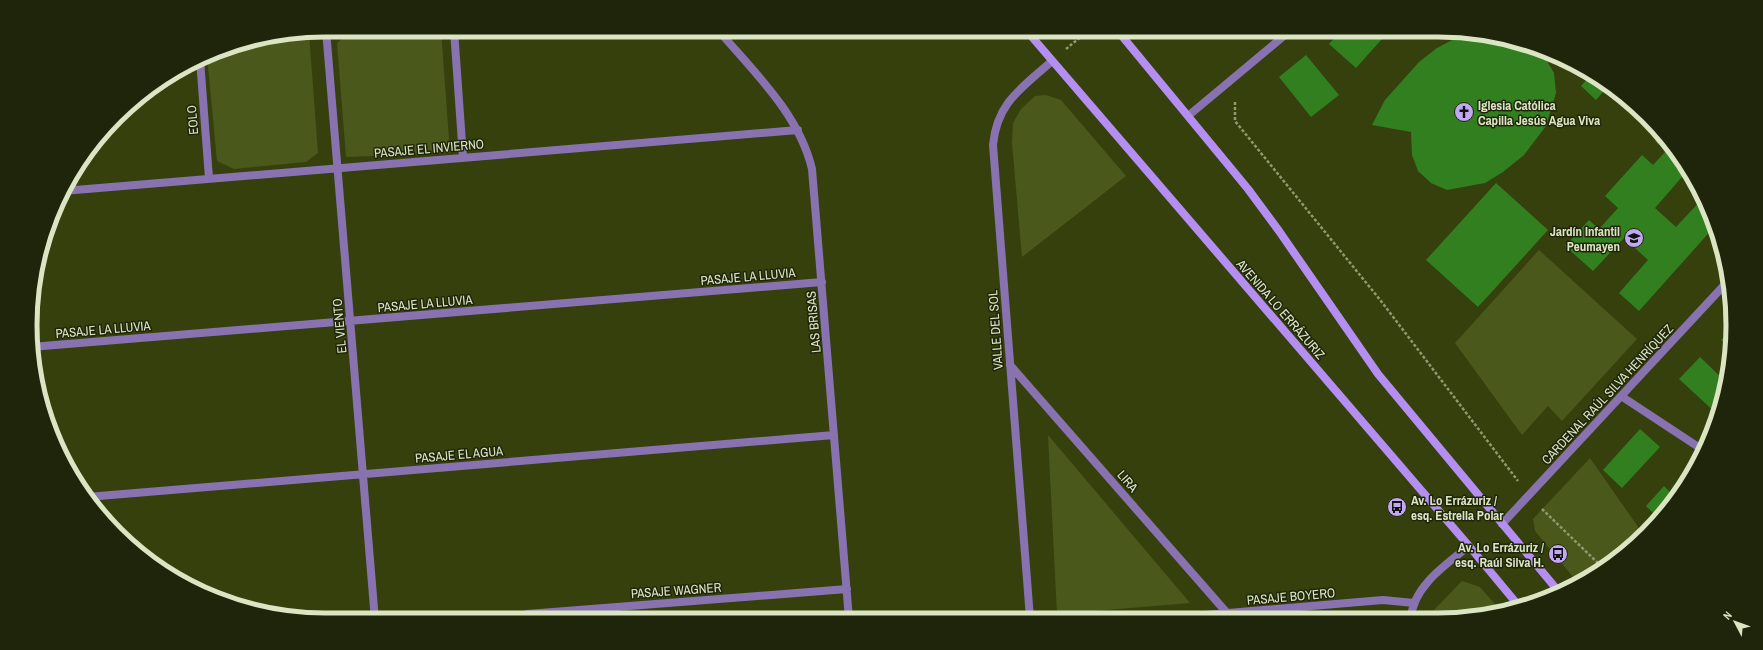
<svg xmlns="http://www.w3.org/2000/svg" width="1763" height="650" font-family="'Archivo Narrow',sans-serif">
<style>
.green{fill:#4b581b}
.building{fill:#327f20}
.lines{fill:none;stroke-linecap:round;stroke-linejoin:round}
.path{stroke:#8f9a70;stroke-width:2.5;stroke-dasharray:3 2;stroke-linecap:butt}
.street{stroke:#8872af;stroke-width:8}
.secondary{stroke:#b48ff1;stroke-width:8}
.labels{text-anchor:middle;stroke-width:3;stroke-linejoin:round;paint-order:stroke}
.poi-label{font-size:13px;font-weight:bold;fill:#dbe5c4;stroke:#1f250a;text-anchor:start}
.street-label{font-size:13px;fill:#dbe5c4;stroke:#1f250a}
.rim{fill:none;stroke:#dbe5c4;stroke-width:5}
</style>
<rect width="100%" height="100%" fill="#35400d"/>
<path class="green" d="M353,30H441L450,153L346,157L337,43Z
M308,32L309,33L318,153L306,162L234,169L217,161L207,56L212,52L268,36Z
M1046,95L1061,100L1126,176L1022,257L1012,143L1013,123L1021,109L1035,96Z
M1539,250L1637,339L1562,421L1548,406L1522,435L1455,343Z
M1048,435L1190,603L1057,614Z
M1590,458L1643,534L1633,547L1578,583L1535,531L1533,519Z
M1462,581L1480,587L1500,610L1477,617L1431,618V613Z"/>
<path class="building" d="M1342,30H1390L1356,68L1329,44Z
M1471,34L1514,40L1530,46L1543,54L1554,73L1556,93L1546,126L1524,155L1503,172L1485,183L1447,190L1431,183L1418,171L1412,155L1411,132L1372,125L1385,100L1419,62L1437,48L1456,38Z
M1306,55L1339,95L1311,117L1279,77Z
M1580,68L1609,85L1596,100L1581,86L1588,78L1579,69Z
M1662,134L1688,170L1655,208L1676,227L1703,198L1715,226L1639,311L1619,293L1648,260L1624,238L1593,271L1565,246L1589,220L1599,229L1618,208L1605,196L1642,155L1653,165L1666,151L1655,141Z
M1496,183L1548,230L1478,307L1426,260Z
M1732,329V344L1731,350L1721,340Z
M1700,357L1726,382L1723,401L1717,414L1679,379Z
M1640,429L1660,447L1622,488L1603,470Z
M1664,486L1674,496L1657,517L1646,506Z"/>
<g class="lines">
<path class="path" d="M1066,49L1089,30
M1235,102V121L1381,301L1518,481
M1542,509L1602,567"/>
<path class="street" d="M326,30L375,620
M454,30L463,157
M718,30C754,72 799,114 812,169L849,619
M200,60L209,178
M1188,116L1291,30
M63,191L798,130
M31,347L822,282
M1010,365L1227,613
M1621,396L1703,450
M87,497L834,435
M1502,524L1729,280
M1030,618L993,145C997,102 1022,88 1052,61
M1169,618L1383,600L1414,603
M1411,618C1413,586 1447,564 1469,546
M508,620L527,614L847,589"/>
<path class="secondary" d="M1026,30L1469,546L1518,605
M1117,30L1248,189L1279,231L1378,374L1559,592"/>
</g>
<defs>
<symbol id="church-disc" viewBox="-11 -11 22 22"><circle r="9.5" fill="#c2a7f2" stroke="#1f250a"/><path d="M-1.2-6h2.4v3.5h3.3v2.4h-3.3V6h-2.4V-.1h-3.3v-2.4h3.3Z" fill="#111"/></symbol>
<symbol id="school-disc" viewBox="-11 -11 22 22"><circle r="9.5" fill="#c2a7f2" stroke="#1f250a"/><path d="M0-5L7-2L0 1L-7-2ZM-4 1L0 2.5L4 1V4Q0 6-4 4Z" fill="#111"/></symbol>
<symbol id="bus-disc" viewBox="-11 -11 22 22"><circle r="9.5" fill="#c2a7f2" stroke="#1f250a"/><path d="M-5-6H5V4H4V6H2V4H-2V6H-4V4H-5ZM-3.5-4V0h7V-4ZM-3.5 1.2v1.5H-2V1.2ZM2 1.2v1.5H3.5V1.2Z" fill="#111"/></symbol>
</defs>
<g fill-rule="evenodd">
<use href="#church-disc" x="1453" y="101" width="22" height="22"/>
<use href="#school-disc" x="1623" y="227" width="22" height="22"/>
<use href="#bus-disc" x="1386" y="496" width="22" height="22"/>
<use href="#bus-disc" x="1547" y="543" width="22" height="22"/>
</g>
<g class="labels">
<g class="poi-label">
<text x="1478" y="110">Iglesia Católica<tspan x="1478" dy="15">Capilla Jesús Agua Viva</tspan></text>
<text x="1620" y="236" text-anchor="end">Jardín Infantil<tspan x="1620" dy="15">Peumayen</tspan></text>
<text x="1411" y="505">Av. Lo Errázuriz /<tspan x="1411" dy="15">esq. Estrella Polar</tspan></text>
<text x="1544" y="552" text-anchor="end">Av. Lo Errázuriz /<tspan x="1544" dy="15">esq. Raúl Silva H.</tspan></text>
</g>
<g class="street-label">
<text transform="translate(192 120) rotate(-95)" y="5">EOLO</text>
<text transform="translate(429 148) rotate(-5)" y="5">PASAJE EL INVIERNO</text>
<text transform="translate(748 276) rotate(-5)" y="5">PASAJE LA LLUVIA</text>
<text transform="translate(425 303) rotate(-5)" y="5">PASAJE LA LLUVIA</text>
<text transform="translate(1281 309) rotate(49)" y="5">AVENIDA LO ERRÁZURIZ</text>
<text transform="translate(813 322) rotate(-95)" y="5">LAS BRISAS</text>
<text transform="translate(339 326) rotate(-95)" y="5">EL VIENTO</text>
<text transform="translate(103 329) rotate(-5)" y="5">PASAJE LA LLUVIA</text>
<text transform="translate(995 330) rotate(-94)" y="5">VALLE DEL SOL</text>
<text transform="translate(1607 394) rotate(-47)" y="5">CARDENAL RAÚL SILVA HENRÍQUEZ</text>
<text transform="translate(459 454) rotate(-5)" y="5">PASAJE EL AGUA</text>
<text transform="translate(1128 481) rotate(49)" y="5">LIRA</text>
<text transform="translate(676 590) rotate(-4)" y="5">PASAJE WAGNER</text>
<text transform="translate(1291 596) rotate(-5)" y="5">PASAJE BOYERO</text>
</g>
</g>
<path d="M0 0H1763V650H0ZM325 37H1438A288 288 0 0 1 1726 325V325A288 288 0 0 1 1438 613H325A288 288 0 0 1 37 325V325A288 288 0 0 1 325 37Z" fill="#1f250a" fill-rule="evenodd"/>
<path class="rim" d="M325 37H1438A288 288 0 0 1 1726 325V325A288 288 0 0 1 1438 613H325A288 288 0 0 1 37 325V325A288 288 0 0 1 325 37Z"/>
<g transform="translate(1735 622) rotate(311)" stroke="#1f250a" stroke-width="3" paint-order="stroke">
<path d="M0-3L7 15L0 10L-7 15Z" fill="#dbe5c4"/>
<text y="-6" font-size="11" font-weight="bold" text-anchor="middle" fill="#dbe5c4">N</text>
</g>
</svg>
